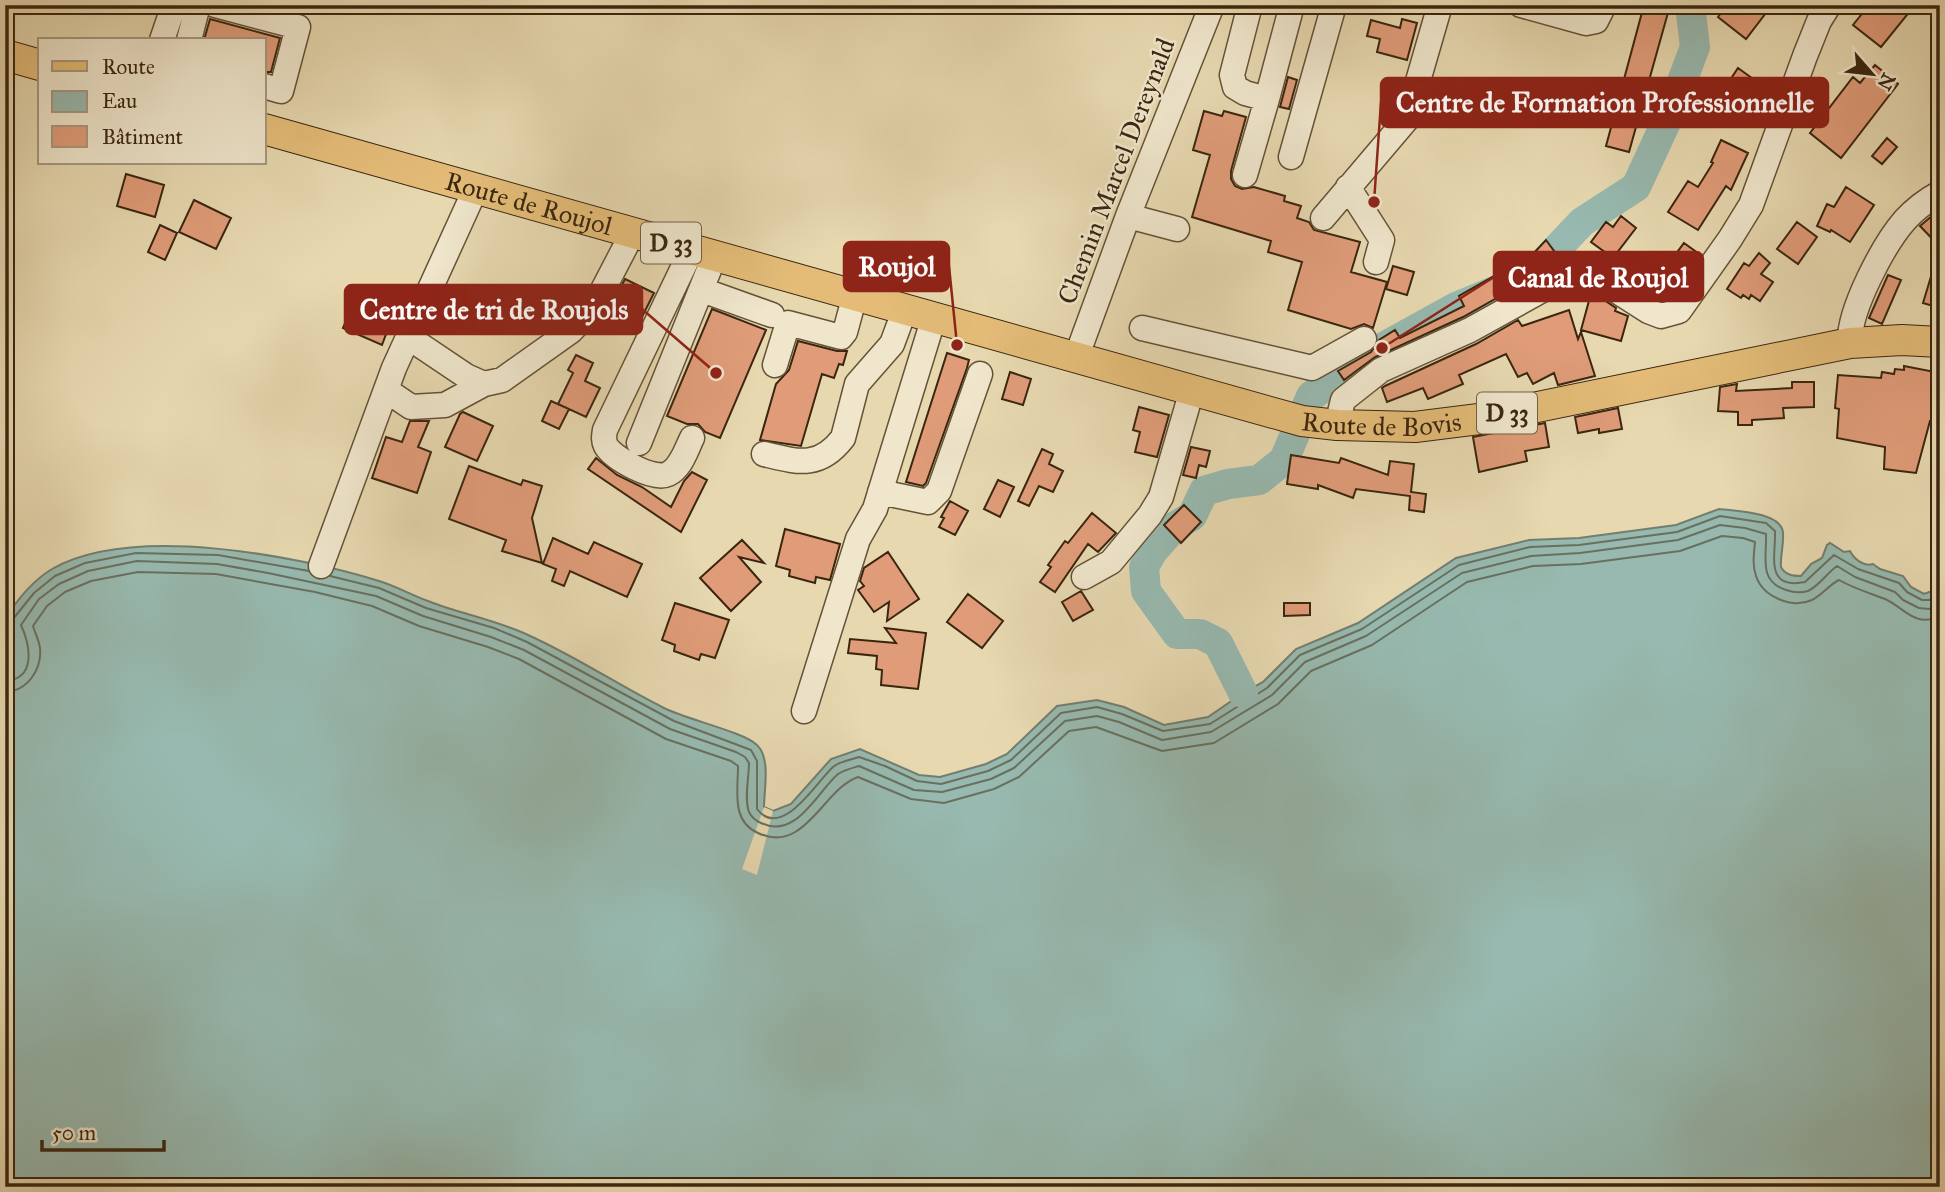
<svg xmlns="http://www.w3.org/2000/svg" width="1945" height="1192" font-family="'IM FELL Great Primer',serif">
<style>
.water{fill:#97b9af;stroke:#727e6f;stroke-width:2}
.pier{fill:#e7d8b0}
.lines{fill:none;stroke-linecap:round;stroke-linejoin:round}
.shore{stroke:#68705f;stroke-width:2}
.river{stroke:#97b9af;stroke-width:30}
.building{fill:#e09c79;stroke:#3a260f;stroke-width:2}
.minor-casing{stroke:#655237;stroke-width:27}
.major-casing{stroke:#3a260f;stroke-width:32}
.minor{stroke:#efe6cc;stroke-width:24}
.major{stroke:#e4bc78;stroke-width:30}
.labels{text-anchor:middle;stroke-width:5;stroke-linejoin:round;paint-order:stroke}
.shield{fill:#efe6cc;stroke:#706048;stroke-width:2}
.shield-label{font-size:24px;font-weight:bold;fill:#3a260f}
.street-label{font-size:26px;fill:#3a260f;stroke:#efe6cc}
.leader{fill:none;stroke:#8f2418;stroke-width:2.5}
.callout-dot{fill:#8f2418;stroke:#efe6cc;stroke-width:2.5}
.callout{fill:#8f2418;stroke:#8f2418;stroke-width:2.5}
.callout-label{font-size:28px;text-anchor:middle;font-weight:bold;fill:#fff}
</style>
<rect width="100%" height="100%" fill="#e7d8b0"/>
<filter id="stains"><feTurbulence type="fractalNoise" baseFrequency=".00286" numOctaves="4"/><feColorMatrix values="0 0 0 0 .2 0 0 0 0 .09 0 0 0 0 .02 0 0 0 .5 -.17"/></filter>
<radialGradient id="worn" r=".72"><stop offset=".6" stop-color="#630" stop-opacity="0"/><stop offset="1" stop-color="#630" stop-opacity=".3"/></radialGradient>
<path class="water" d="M1719,509C1735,511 1782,512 1783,533C1784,545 1780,556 1781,567C1785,575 1793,576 1801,576L1811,564L1822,558L1827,545L1830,543L1844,552L1850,551C1854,559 1864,567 1873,564L1880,569L1903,576L1911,587L1924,594L1940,588V1187H5V669C21,648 7,642 5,619C17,600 32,581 52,569C132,524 294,555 379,581C396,586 411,595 428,601C461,614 496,620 528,635C575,656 618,685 664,708C685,719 744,732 757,745C771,758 764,790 764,807L773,811L791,804L831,759L860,749L919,775L940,777L986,764L1007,754L1057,706L1097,700L1124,707L1164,725L1208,717L1243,693L1263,682L1296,649L1358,623L1456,558L1529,540L1579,538L1676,525Z"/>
<path class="pier" d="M764,807L773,811L757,875L742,869Z"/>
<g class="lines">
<path class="shore" d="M330,576L379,588L426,608L494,628L527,642L674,721L751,750L757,761V809C782,841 817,781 833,767C840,761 851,760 859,757L885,766L917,781L941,784L988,771L1011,760L1061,713L1097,707L1122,714L1163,731L1210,724L1267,688L1300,655L1362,629L1459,565L1530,547L1579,545L1677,532L1720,516L1766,523L1775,531C1776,555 1764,590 1805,582L1834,555L1858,569L1899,583L1907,592L1922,600H1929L1940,595
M5,622L13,619L34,593L55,576L85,563L136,553L218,555L309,571
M5,681C37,679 30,645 21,625L39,599L59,584L88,571L137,561L217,564L268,573L376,596L423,616L491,637L524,650L670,729L736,752L745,757L749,763C749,777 744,799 749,812C752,818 756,821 761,823C796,840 817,792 838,774C844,770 852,768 859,766L914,790L942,792L991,779L1014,768L1065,721L1097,716L1119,722L1162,740L1211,732L1272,695L1305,662L1366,636L1462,573L1531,556L1580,553L1678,540L1720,525L1745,528L1766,534C1767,557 1758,581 1786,590C1792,592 1801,593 1808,591C1819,586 1827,573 1837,566L1855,577L1895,592L1903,600L1919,608L1929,609L1940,605
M5,692C28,691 42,669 40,648C39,640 35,633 33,626L47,606L65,592L91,581L138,572L216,574L315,592L372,606L419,626L488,647L519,659L666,739L731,761L738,766C738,791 731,821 758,833C805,855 823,789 858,777L911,799L944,803L994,789L1019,777L1069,731L1096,727L1162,751L1214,743L1278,704L1311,671L1372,645L1467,582L1533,566L1581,564L1680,551L1722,536L1743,538L1755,542C1754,553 1752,565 1756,576C1763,597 1792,609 1812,600C1822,595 1829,585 1839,580C1853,588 1869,593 1885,599C1905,608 1913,627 1940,617"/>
<path class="river" d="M1243,693L1218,643L1200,634H1177L1146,591L1144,567L1153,551L1174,527L1192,516L1204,491L1228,484L1259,480L1284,460L1311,396L1382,348L1458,306L1531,276L1582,222L1636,187L1669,116L1695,47L1690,5"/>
</g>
<path class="building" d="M1644,5L1669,9L1629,152L1606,146Z
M1727,5H1772L1746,39L1718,17Z
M1869,5H1915L1881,47L1853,25Z
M210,19L280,38L271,72H264V40H204Z
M1402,19L1417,23L1407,60L1377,52L1380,39L1367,36L1371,20L1400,28Z
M1875,65L1898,84L1841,158L1810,133L1853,77L1860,83Z
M1738,68L1767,89L1747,117L1718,98Z
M1288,77L1297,80L1289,109L1280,107Z
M1204,111L1222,116L1224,111L1246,117L1231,171V179L1235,186L1242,189L1254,187L1285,196L1284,201L1301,206L1297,218L1309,222L1314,230L1360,242L1351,272L1387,282L1373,328L1364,324L1351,329L1288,310L1302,262L1268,252L1271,241L1192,217L1210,155L1193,150Z
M1887,138L1897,147L1882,164L1872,156Z
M1721,140L1748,153L1731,190L1726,186L1698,230L1668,212L1688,181L1698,187L1713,163L1711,162Z
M126,174L164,185L155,217L117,206Z
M1846,187L1874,205L1850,242L1831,230L1830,232L1817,226L1827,204L1834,207Z
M194,200L231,218L216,249L179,232Z
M1933,215L1940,222V247L1920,226Z
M1621,216L1636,228L1613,258L1591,242L1606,222L1613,227Z
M1797,222L1817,237L1798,264L1777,249Z
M160,225L177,233L165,260L148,252Z
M1546,240L1560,259L1499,290L1502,295L1463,317L1375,357L1344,380L1338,371L1371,352L1379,340L1395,330L1400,338L1464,306L1459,296L1533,254Z
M1684,243L1695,251L1690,257L1692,259L1668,289L1654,278L1670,257L1672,259Z
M1759,253L1770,263L1761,274L1773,282L1760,301L1751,295L1749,299L1743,295L1741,298L1727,289L1744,263L1749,266Z
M1936,260L1940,261V308L1923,303Z
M1393,266L1414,272L1407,295L1386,289Z
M1888,275L1901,280L1882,324L1869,318Z
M625,279L654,293L637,327L608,312Z
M356,297L398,315L392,331L388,329L382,345L343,328Z
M1590,297L1604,300L1616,308L1615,311L1628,316L1621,341L1581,330Z
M712,309L766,330L720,438L705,432L698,424H687L667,416Z
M1569,310L1578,339L1581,332L1595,376L1558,385L1554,373L1533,384L1527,373L1518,377L1506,354L1459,375L1463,384L1428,399L1423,388L1387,402L1382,388L1385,386L1476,344L1518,320L1522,326Z
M798,341L837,351H847L843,365L839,364L834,378L822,374L801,446L760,440L776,384L789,370Z
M947,353L969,360L967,368L926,483L923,486L906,482Z
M576,355L593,363L585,381L600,388L586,417L558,404L573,373L568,370Z
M1904,366L1940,373L1935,403H1937L1935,422L1930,421L1916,473L1884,469L1885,447L1837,438L1839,409L1835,408L1838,375L1881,378L1882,372L1894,374L1895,369L1904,370Z
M1010,372L1031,379L1023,405L1002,399Z
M1792,382H1814V407L1783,408L1784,418L1752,420V425H1738V412L1718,411L1720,387L1737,384L1736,391L1792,388Z
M551,401L569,409L559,429L542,421Z
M1139,407L1169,415L1157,457L1135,452L1140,432L1133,430Z
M1618,408L1622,429L1599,433V429L1578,433L1575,417Z
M463,412L493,426L477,461L445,447L460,414Z
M410,421H429L418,447L431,452L417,493L372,478L386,437L402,442Z
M1545,423L1549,447L1525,451L1527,461L1479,472L1473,437Z
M1191,447L1210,451L1206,467L1199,465L1196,478L1183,475Z
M1042,449L1053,454L1049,464L1063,471L1053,492L1039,486L1029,506L1018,501Z
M1291,455L1339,463L1341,458L1388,475L1390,461L1414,464L1411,492L1426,494L1424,512L1409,510L1410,496L1356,489L1353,498L1318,485V489L1287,484Z
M596,458L617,475L642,487L671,507L684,481L692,472L707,480L681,532L588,469Z
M469,466L521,485L523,480L542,486L532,518L542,563L502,551L506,540L449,519Z
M998,480L1014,487L1000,517L984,509Z
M950,501L968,511L955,535L939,527L944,518L941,517Z
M1184,505L1201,522L1181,543L1164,525Z
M1092,513L1116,533L1098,552L1088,544L1055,592L1040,582L1051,567L1048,565L1065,541L1068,543Z
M785,529L840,544L830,580L816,577L815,583L789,576L790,570L776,566Z
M553,538L588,554L594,542L642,564L627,597L570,571L564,586L552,581L556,569L543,564Z
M742,540L764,563L739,557L761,582L731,611L700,578Z
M888,552L919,599L887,621L889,602L874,612L858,590L864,586L860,581L864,568Z
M1081,591L1093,610L1073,621L1062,602Z
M968,594L1003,621L982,648L947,622Z
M675,603L729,620L715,658L701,654L699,660L674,651L675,645L662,640Z
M1284,603H1310V615L1284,616Z
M885,628L926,633L918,689L881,685L882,670L876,669L877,656L848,653L850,639L896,643Z"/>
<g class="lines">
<defs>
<path id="minor" d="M215,5L298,27L281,91L264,86
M1250,5L1232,75L1235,87L1245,93L1267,99L1292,5
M1521,5L1586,23L1596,21L1604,5
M162,40L174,5
M189,40L198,5
M1291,157L1334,5
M1245,175L1267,99
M1348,187L1382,240L1376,262
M1128,216L1177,229
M1323,218L1407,119L1440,5
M702,290L772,315
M1142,328L1312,368L1364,339
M408,337L466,376L484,384L502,380L571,331L594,307L633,232
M1850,343C1848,311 1884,244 1905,220C1915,209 1927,200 1940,193
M1076,358L1128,216L1212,5
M775,365L788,323L841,337L845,332L855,295
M386,390L411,407L445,405L484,384
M1337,425L1343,400L1381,370L1470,330L1544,289L1578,276L1598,279L1648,311L1661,316L1679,311L1730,239L1751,205L1805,56L1819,21L1829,5
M692,438C686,450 681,468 668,474C654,481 614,459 606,446C603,440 604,436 605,430L692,249
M639,443L715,255
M764,454C798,462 819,469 843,438L857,384L892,344L905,309
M880,492L928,502L939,491L980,374
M321,566L394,368L476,188
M1084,577L1111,562L1150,515L1161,497L1192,390
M804,711L858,539L875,509L934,317"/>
<g id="major">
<path d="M5,55L40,65"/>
<path id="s1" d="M264,129L1302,421L1337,425L1415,427L1479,419L1850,343L1902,340L1940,342"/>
</g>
</defs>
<use href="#minor" class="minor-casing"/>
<use href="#major" class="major-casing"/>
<use href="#minor" class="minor"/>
<use href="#major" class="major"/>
</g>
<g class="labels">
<g class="shield">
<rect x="641" y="222.5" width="60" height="41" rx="5"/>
<rect x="1477" y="392.5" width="60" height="41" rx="5"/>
</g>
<g class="shield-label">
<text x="671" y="251">D 33</text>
<text x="1507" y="421">D 33</text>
</g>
<g class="street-label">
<text transform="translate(1116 171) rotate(-69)" y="9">Chemin Marcel Dereynald</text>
<text dy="9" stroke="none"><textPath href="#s1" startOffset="275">Route de Roujol</textPath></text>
<text dy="9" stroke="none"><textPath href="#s1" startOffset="1158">Route de Bovis</textPath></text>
</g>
</g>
<path class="leader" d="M1374 202L1381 102M957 345L949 266M1382 348L1494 277M716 373L642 309"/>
<g class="callout-dot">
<circle cx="1374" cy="202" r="7"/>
<circle cx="957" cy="345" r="7"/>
<circle cx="1382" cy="348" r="7"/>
<circle cx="716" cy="373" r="7"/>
</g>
<g class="callout">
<rect x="1381" y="78" width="447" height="49" rx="7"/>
<rect x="844" y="242" width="105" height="49" rx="7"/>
<rect x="1494" y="252" width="209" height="49" rx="7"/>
<rect x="345" y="285" width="297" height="49" rx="7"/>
</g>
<g class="callout-label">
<text x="1605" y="112">Centre de Formation Professionnelle</text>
<text x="897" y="276">Roujol</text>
<text x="1598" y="287">Canal de Roujol</text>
<text x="494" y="319">Centre de tri de Roujols</text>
</g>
<rect width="1945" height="1192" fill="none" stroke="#e7d8b0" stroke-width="28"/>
<rect x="7" y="7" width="1931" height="1178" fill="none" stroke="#3a260f" stroke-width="3.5"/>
<rect x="14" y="14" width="1917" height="1164" fill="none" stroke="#3a260f" stroke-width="2"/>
<rect x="38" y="38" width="228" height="126" fill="#efe6cc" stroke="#a79980" stroke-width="2"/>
<rect x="52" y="61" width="35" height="10" fill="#e4bc78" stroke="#a79980" stroke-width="2"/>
<text x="102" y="74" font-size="21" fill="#3a260f">Route</text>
<rect x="52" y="91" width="35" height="21" fill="#97b9af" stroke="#a79980" stroke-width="2"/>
<text x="102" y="108" font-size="21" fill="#3a260f">Eau</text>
<rect x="52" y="126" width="35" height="21" fill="#e09c79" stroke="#a79980" stroke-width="2"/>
<text x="102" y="144" font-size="21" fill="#3a260f">Bâtiment</text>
<g transform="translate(1872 74) rotate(118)" stroke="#efe6cc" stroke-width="5" paint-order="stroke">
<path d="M0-5L12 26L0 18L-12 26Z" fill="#3a260f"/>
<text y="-10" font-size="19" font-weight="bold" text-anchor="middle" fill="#3a260f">N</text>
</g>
<path d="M42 1140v10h122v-10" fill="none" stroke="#3a260f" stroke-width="3.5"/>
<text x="52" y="1140" font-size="21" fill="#3a260f" stroke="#efe6cc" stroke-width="5" paint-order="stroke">50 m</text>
<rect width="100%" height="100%" filter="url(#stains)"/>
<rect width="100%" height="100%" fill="url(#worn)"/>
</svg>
